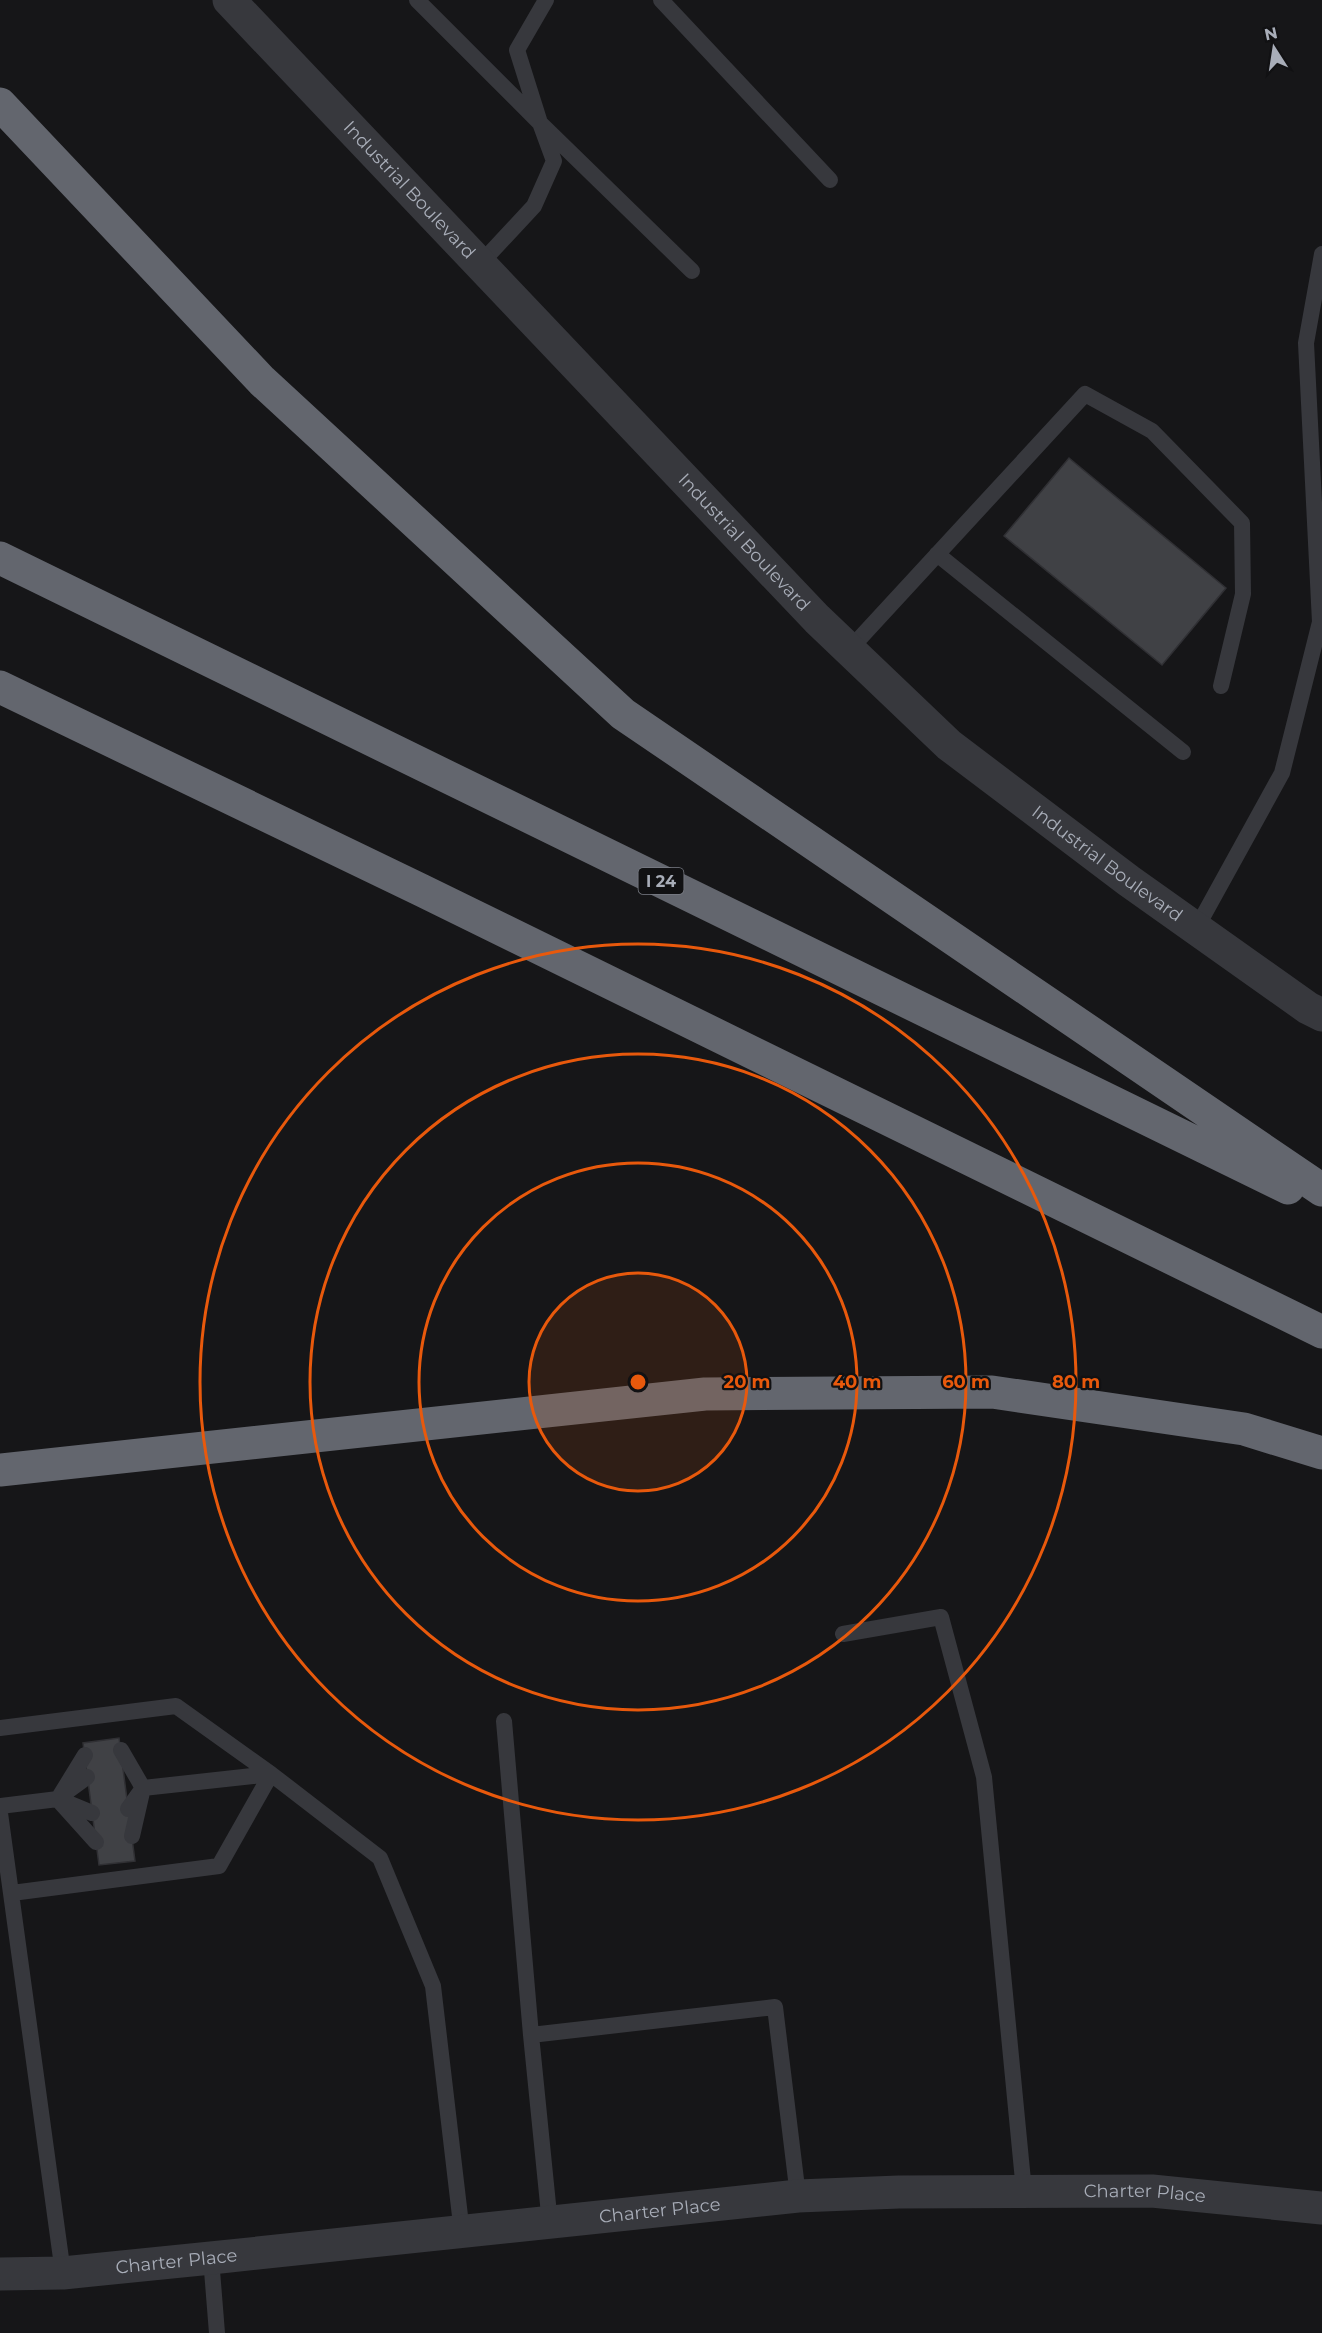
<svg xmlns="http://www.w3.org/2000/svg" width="1322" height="2333" font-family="Montserrat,sans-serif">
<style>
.building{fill:#404145;stroke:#303034;stroke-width:1.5}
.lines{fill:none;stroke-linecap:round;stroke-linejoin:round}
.service{stroke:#37383d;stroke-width:16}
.minor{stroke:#37383d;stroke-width:33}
.tertiary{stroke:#37383d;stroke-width:33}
.motorway{stroke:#63666e;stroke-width:33}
.ring{fill:none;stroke:#e8590c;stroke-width:3}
.labels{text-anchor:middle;stroke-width:4.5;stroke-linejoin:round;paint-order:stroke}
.shield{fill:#111113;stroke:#7b7e86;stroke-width:1.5}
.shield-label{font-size:16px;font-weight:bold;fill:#a8adb8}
.street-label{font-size:18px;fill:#a8adb8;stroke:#111113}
.centre{fill:#e8590c;stroke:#111113;stroke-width:3}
.ring-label{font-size:18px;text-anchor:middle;font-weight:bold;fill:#e8590c;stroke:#111113;stroke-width:4.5;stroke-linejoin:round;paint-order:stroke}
</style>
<rect width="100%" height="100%" fill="#161618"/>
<path class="building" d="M1069,458L1226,588L1162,665L1004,536Z
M119,1738L135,1861L99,1865L83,1743Z"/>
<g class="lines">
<path class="service" d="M417,0L540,123L554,161L534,206L480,264
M546,0L517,50L540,123L692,271
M661,0L830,180
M937,554L1183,752
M849,650L1085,394L1152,431L1242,523L1243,594L1221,686
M1196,929L1282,773L1320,622L1306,343L1322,254
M843,1634L941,1617L984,1777L1024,2191
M504,1721L531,2035L550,2224
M0,1728L176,1706L271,1774L219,1866L12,1893
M121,1750L143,1788L132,1836
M65,1793L87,1777
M58,1799L85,1755
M60,1802L96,1842
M0,1806L58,1799L92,1813
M128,1809L143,1788L271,1774L380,1858L433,1986L462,2233
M0,1813L63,2273
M531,2035L775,2007L798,2196
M211,2258L217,2333"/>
<path class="minor" id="s1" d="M0,2274L63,2273L211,2258L798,2196L899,2192L1152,2191L1322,2208"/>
<path class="tertiary" id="s2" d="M229,0L817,619L949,745L1129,881L1308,1008L1322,1015"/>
<path class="motorway" d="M0,104L262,381L623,714L1322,1190
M0,558L1288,1188
M0,687L421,890L1322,1332
M0,1470L705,1394L992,1392L1244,1429L1322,1453"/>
</g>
<circle cx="638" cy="1382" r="109" fill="#e8590c" fill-opacity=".12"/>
<g class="ring">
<circle cx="638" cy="1382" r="109"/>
<circle cx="638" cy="1382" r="219"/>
<circle cx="638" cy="1382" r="328"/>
<circle cx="638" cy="1382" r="438"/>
</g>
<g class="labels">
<rect class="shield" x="638.5" y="868" width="45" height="26" rx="4.5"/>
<g class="shield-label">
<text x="661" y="887">I 24</text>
</g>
<g class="street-label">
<text dy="6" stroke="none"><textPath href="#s2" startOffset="262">Industrial Boulevard</textPath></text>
<text dy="6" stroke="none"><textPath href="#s2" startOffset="748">Industrial Boulevard</textPath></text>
<text dy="6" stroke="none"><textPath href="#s2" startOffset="1234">Industrial Boulevard</textPath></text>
<text dy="6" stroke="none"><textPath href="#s1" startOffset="1149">Charter Place</textPath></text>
<text dy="6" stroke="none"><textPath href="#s1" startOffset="663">Charter Place</textPath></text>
<text dy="6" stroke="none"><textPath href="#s1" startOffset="177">Charter Place</textPath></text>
</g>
</g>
<circle cx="638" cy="1382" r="9" class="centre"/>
<g class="ring-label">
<text x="747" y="1388">20 m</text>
<text x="857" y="1388">40 m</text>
<text x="966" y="1388">60 m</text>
<text x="1076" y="1388">80 m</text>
</g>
<g transform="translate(1274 48) rotate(348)" stroke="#111113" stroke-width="4.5" paint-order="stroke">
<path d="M0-4.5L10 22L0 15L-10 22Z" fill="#a8adb8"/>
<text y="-9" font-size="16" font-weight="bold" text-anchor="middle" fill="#a8adb8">N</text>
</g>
</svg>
